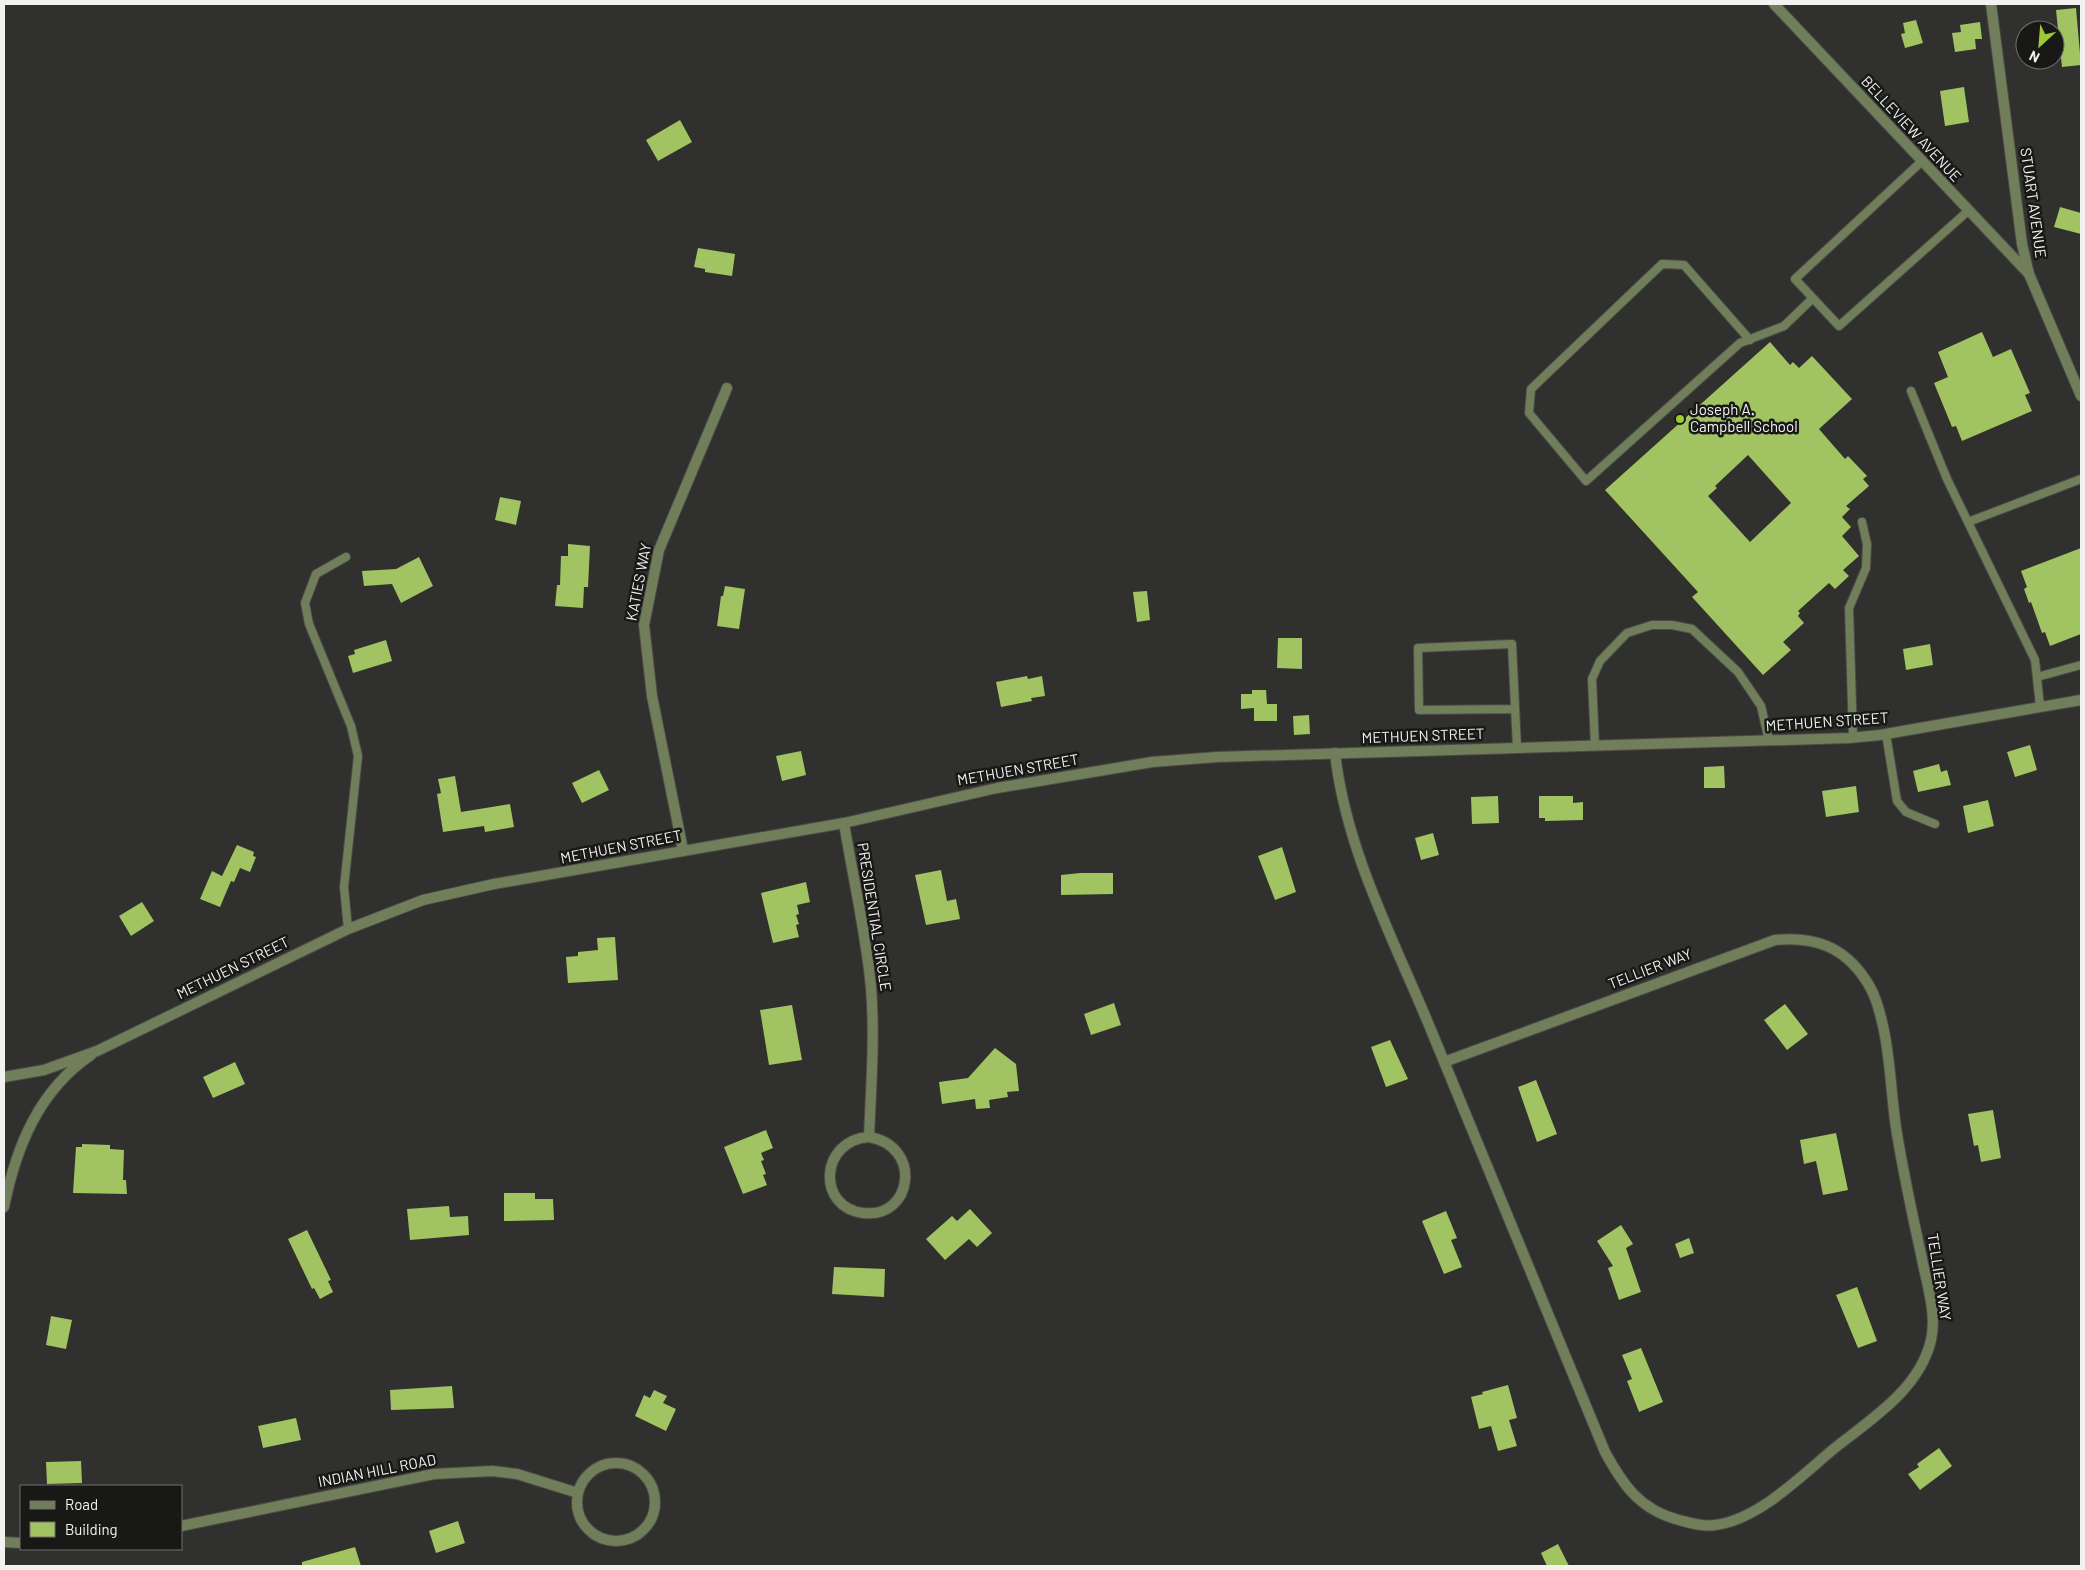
<svg xmlns="http://www.w3.org/2000/svg" width="2085" height="1570" font-family="Barlow,sans-serif">
<style>
.building{fill:#a1c362;fill-rule:evenodd}
.lines{fill:none;stroke-linecap:round;stroke-linejoin:round}
.service-casing{stroke:#4b4c49;stroke-width:10}
.minor-casing{stroke:#4b4c49;stroke-width:12}
.tertiary-casing{stroke:#4b4c49;stroke-width:12}
.service{stroke:#707f59;stroke-width:8}
.minor{stroke:#707f59;stroke-width:10}
.tertiary{stroke:#707f59;stroke-width:10}
.poi-dot{fill:#9dca30;stroke:#181917;stroke-width:2}
.labels{text-anchor:middle;stroke-width:5;stroke-linejoin:round;paint-order:stroke}
.street-label{font-size:15px;fill:#f2f3f1;stroke:#181917}
.poi-label{font-size:15px;fill:#f2f3f1;stroke:#181917;text-anchor:start}
</style>
<rect width="100%" height="100%" fill="#30312e"/>
<path class="building" d="M2076,8L2081,65L2062,67L2056,10Z
M1916,20L1923,43L1905,48L1901,34L1905,33L1903,23Z
M1980,22L1982,39H1975L1976,49L1955,52L1952,33L1961,32L1960,25Z
M1964,87L1969,122L1945,126L1940,91Z
M680,120L692,142L658,161L646,140Z
M2060,207L2081,213V234L2054,227Z
M698,248L735,254L732,276L705,272V269L694,267Z
M1982,332L1993,357L2011,349L2030,393L2025,395L2032,411L1962,441L1956,426L1952,427L1934,383L1948,377L1938,352Z
M1770,342L1790,365L1793,362L1799,368L1812,356L1852,399L1819,429L1845,459L1848,456L1867,476L1863,479L1869,486L1846,506L1850,509L1842,517L1851,527L1842,536L1859,556L1843,570L1849,576L1835,589L1829,583L1798,611L1800,613L1798,616L1804,623L1783,642L1791,650L1763,675L1692,597L1698,592L1605,490ZM1748,455L1791,503L1750,542L1708,496L1717,488L1715,486Z
M500,497L521,501L516,525L495,520Z
M568,544L590,546L588,587H584L583,608L555,606L557,585H560L561,556H568Z
M2081,548V634L2050,646L2045,632L2042,633L2031,602L2029,603L2024,589L2027,587L2021,571Z
M419,557L433,586L401,603L392,584L364,586L362,571L396,569Z
M725,586L745,589L739,629L717,626L721,596H723Z
M1147,591L1150,620L1137,622L1133,592Z
M1278,638H1302V669L1277,668Z
M386,640L392,661L353,673L348,656L355,654L354,650Z
M1930,644L1933,665L1906,670L1903,649Z
M1027,676L1028,679L1042,676L1045,696L1031,698L1032,701L1001,707L996,682Z
M1252,690H1266L1267,704H1277V721H1254V708L1241,709V694H1252Z
M1309,715L1310,734L1294,735L1293,716Z
M2030,745L2037,770L2015,777L2007,752Z
M801,751L806,775L782,781L776,756Z
M1939,764L1941,772L1947,770L1951,785L1918,792L1913,771Z
M1724,766L1725,788H1704V767Z
M599,770L609,790L582,803L572,783Z
M455,776L461,812L510,804L514,827L485,832L484,826L443,832L437,794L441,793L438,779Z
M1856,786L1859,812L1826,817L1822,791Z
M1498,796L1499,823L1472,824L1471,797Z
M1539,796H1573V803L1583,802V820L1545,821V818H1539Z
M1988,800L1994,826L1968,833L1963,806Z
M1433,833L1439,855L1421,860L1415,838Z
M237,845L254,852L253,856L256,857L250,872L240,868L234,882L231,881L220,907L200,899L212,871L222,876Z
M1282,847L1296,892L1275,900L1258,856Z
M941,870L947,901L956,899L960,919L926,925L915,875Z
M1080,873H1113V894L1061,895V875Z
M806,882L810,902L797,905L799,914L796,915L799,924L796,925L799,937L773,943L761,893Z
M142,902L154,921L131,936L119,916Z
M615,937L618,980L568,983L566,957L578,956V952L598,950L597,938Z
M1114,1003L1121,1025L1091,1035L1084,1014Z
M1785,1004L1808,1034L1787,1050L1764,1020Z
M792,1005L802,1060L769,1065L760,1010Z
M1390,1040L1408,1079L1386,1087L1371,1047Z
M995,1048L1016,1064L1019,1091L1007,1092L1008,1097L989,1100L990,1108L976,1109L975,1099L942,1104L939,1082L968,1078Z
M235,1062L245,1084L213,1098L203,1077Z
M1536,1080L1557,1134L1537,1142L1518,1087Z
M1993,1110L2001,1158L1981,1162L1978,1145L1974,1146L1968,1114Z
M766,1130L773,1148L761,1153L764,1160L761,1161L766,1174L763,1175L767,1185L743,1194L724,1147Z
M1836,1133L1848,1190L1823,1195L1816,1161L1804,1164L1800,1140Z
M82,1144L110,1145V1149L124,1150L123,1180H126L127,1194L73,1193L76,1147H82Z
M504,1193H535V1199H553L554,1220L504,1221Z
M449,1206L450,1217L468,1216L469,1235L410,1240L407,1209Z
M970,1209L992,1233L977,1247L969,1239L945,1260L926,1239L952,1216L957,1221Z
M1446,1211L1457,1238L1451,1240L1462,1267L1444,1274L1422,1221Z
M1621,1225L1633,1244L1626,1248L1641,1292L1619,1300L1608,1268L1613,1266L1597,1241Z
M307,1230L331,1280L328,1281L333,1292L320,1299L314,1288L312,1289L288,1239Z
M1689,1238L1694,1253L1680,1258L1675,1244Z
M834,1267L885,1269L884,1297L832,1294Z
M1857,1287L1877,1341L1858,1348L1836,1295Z
M51,1316L72,1320L66,1349L46,1345Z
M1641,1348L1663,1402L1639,1412L1627,1381L1632,1379L1622,1355Z
M1508,1385L1517,1418L1509,1420L1517,1446L1498,1451L1491,1426L1479,1429L1471,1397L1483,1394L1482,1392Z
M452,1386L454,1408L391,1410L390,1390Z
M654,1390L667,1396L663,1403L676,1409L666,1431L635,1416L644,1395L650,1398Z
M296,1418L301,1440L263,1448L258,1426Z
M1939,1448L1952,1466L1920,1490L1908,1474L1919,1467L1917,1464Z
M81,1461L82,1483L47,1484L46,1462Z
M458,1521L465,1543L436,1553L429,1531Z
M1558,1544L1569,1566H1547L1541,1553Z
M355,1547L361,1566H302V1562Z"/>
<g class="lines">
<defs>
<path id="service" d="M1921,162L1795,279L1839,326L1968,211
M1750,340L1684,265L1662,264L1531,389L1529,413L1586,481L1740,343L1784,326L1813,298
M1911,391L1947,479L2035,660L2040,706
M1968,522L2081,479
M346,557L316,574L305,603L309,624L351,726L358,756L344,887L348,929
M2037,677L2081,665
M1515,709L1419,710L1418,648L1512,644L1517,748
M1886,734L1897,801L1906,812L1935,824
M1853,737L1849,608L1866,568L1867,544L1862,522
M1595,746L1592,679L1600,661L1627,633L1652,625H1672L1692,629L1738,672L1761,706L1769,741"/>
<path id="minor" d="M1774,4L2029,274
M1335,753C1346,851 1394,940 1431,1030C1489,1171 1547,1311 1605,1452C1623,1485 1640,1510 1679,1520C1690,1523 1704,1527 1715,1525C1759,1520 1803,1474 1836,1447C1873,1418 1920,1388 1931,1340C1937,1314 1927,1285 1922,1259C1913,1218 1904,1176 1897,1134C1891,1098 1891,1061 1883,1026C1879,1009 1875,993 1865,979C1843,946 1813,936 1775,940L1444,1062
M844,823C853,878 866,933 871,988C875,1037 871,1087 869,1137C820,1140 816,1207 863,1213C913,1219 923,1146 869,1137
M683,850L652,696L644,625L659,550L727,388
M4,1207C16,1147 39,1090 91,1055
M577 1502a39 39 0 1 1 78 0a39 39 0 1 1-78 0Z
M181,1526L434,1474L492,1471L517,1474L578,1493
M4,1542L21,1543"/>
<path id="tertiary" d="M1991,4L2022,244L2029,274L2081,396
M4,1077L44,1070L97,1051L348,929L423,900L494,884L844,823L997,788L1152,762L1217,757L1849,738L1880,735L2081,700"/>
</defs>
<use href="#service" class="service-casing"/>
<use href="#minor" class="minor-casing"/>
<use href="#tertiary" class="tertiary-casing"/>
<use href="#service" class="service"/>
<use href="#minor" class="minor"/>
<use href="#tertiary" class="tertiary"/>
</g>
<circle class="poi-dot" cx="1680" cy="419" r="5"/>
<g class="labels">
<g class="street-label">
<text transform="translate(1911 129) rotate(47)" y="5">BELLEVIEW AVENUE</text>
<text transform="translate(2033 203) rotate(82)" y="5">STUART AVENUE</text>
<text transform="translate(639 582) rotate(-79)" y="5">KATIES WAY</text>
<text transform="translate(1827 722) rotate(-4)" y="5">METHUEN STREET</text>
<text transform="translate(1423 736) rotate(-2)" y="5">METHUEN STREET</text>
<text transform="translate(1018 770) rotate(-10)" y="5">METHUEN STREET</text>
<text transform="translate(621 847) rotate(-11)" y="5">METHUEN STREET</text>
<text transform="translate(874 917) rotate(81)" y="5">PRESIDENTIAL CIRCLE</text>
<text transform="translate(233 968) rotate(-26)" y="5">METHUEN STREET</text>
<text transform="translate(1650 969) rotate(-21)" y="5">TELLIER WAY</text>
<text transform="translate(1939 1277) rotate(81)" y="5">TELLIER WAY</text>
<text transform="translate(377 1471) rotate(-11)" y="5">INDIAN HILL ROAD</text>
</g>
<g class="poi-label">
<text x="1690" y="415">Joseph A.<tspan x="1690" dy="17">Campbell School</tspan></text>
</g>
</g>
<rect width="2085" height="1570" fill="none" stroke="#f2f3f1" stroke-width="10"/>
<rect x="20" y="1485" width="162" height="65" fill="#181917" stroke="#6f706e"/>
<rect x="30" y="1501" width="25" height="8" fill="#707f59" stroke="#6f706e"/>
<text x="65" y="1510" font-size="15" fill="#f2f3f1">Road</text>
<rect x="30" y="1522" width="25" height="15" fill="#a1c362" stroke="#6f706e"/>
<text x="65" y="1535" font-size="15" fill="#f2f3f1">Building</text>
<g transform="translate(2040 45) rotate(206)"><circle r="24" fill="#181917" stroke="#6f706e"/>
<path d="M0-4L9 19L0 12L-9 19Z" fill="#9dca30"/>
<text y="-8" font-size="14" font-weight="bold" text-anchor="middle" fill="#f2f3f1">N</text>
</g>
</svg>
